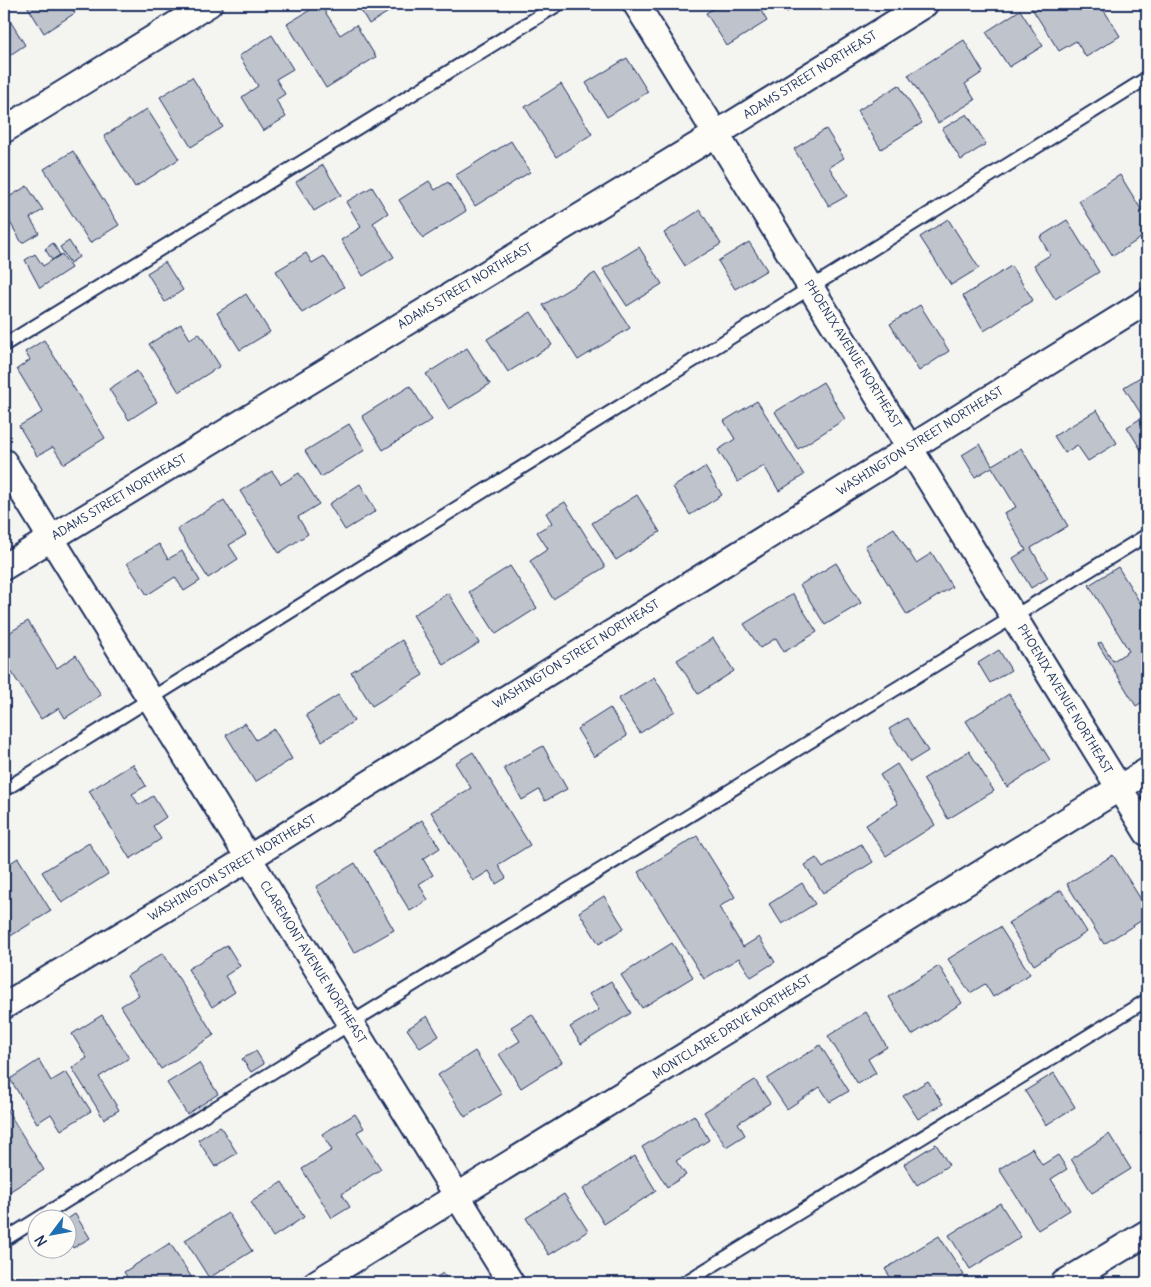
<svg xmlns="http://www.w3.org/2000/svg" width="1151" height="1287" font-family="Delius,sans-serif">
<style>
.building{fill:#bfc3cc;stroke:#1b2f5e}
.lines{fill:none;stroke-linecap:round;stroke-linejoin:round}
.lane-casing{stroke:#1b2f5e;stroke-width:16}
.street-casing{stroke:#1b2f5e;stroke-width:29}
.lane{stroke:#fdfcf7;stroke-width:12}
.street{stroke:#fdfcf7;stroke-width:25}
.labels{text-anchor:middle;stroke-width:4;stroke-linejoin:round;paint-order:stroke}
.street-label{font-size:12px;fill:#1b2f5e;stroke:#fdfcf7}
</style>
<rect width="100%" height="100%" fill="#f4f4f1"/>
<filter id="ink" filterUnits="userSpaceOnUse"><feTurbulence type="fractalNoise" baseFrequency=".02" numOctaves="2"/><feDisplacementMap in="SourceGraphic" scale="10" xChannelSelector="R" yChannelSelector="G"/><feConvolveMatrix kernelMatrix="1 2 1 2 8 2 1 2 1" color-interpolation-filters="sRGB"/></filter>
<g filter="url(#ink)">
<path class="building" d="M26,4H69L75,13L44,33Z
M320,4L340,35L356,25L376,57L326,88L287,24Z
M357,4H401L369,24Z
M721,4H757L767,21L727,46L706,13Z
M781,4H800L787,12Z
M1029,4H1100L1120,36L1086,57L1076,41L1059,51Z
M1020,10L1043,46L1009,67L986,32Z
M4,11L25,45L4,59Z
M272,35L293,69L276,79L285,94L276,100L286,117L263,131L242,97L258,86L239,56Z
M964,40L983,72L965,84L975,100L938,123L908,75Z
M627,58L648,92L607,117L586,83Z
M192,77L223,127L191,147L160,97Z
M561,84L592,134L556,157L525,107Z
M899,85L922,123L881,149L857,111Z
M147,109L179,159L135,187L104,136Z
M967,114L986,144L961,160L942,129Z
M826,129L844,158L829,167L847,196L829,206L794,149Z
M511,141L530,172L475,206L456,175Z
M73,151L119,225L90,243L44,169Z
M323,165L341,195L314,211L296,182Z
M1120,175L1147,219V234L1113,256L1079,201Z
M429,181L435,190L448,182L466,211L423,238L399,200Z
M27,186L43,210L30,218L39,233L22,243L4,212V200Z
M372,187L388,213L373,223L394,257L363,276L341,240L361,227L346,202Z
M700,210L721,244L685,266L664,233Z
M948,219L979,268L951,285L920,237Z
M1067,220L1099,272L1055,299L1034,265L1050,255L1040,237Z
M69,241L79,257L70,263L60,247Z
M749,242L767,270L735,289L718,261Z
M53,243L60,255L52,260L45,249Z
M639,247L662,284L627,306L603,269Z
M306,253L312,263L324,256L344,287L302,313L276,271Z
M35,254L43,266L62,254L71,268L40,288L25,260Z
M165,262L183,290L165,302L147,273Z
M1011,266L1033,300L984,331L963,296Z
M595,273L630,328L578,360L543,305Z
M246,294L270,332L240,350L217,313Z
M920,305L949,351L919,371L890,324Z
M531,312L552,345L508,372L487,339Z
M181,324L190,339L199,333L220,366L179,392L149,344Z
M44,340L105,438L64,464L53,447L37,456L19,426L43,412L17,369L30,360L25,352Z
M467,348L490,384L449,409L426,374Z
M137,371L157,402L129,420L109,389Z
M1147,373V457L1146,458L1127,427L1143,417L1124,387Z
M823,382L845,419L798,449L775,412Z
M410,386L432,420L383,450L362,416Z
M757,401L804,475L779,491L764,466L738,482L718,450L735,439L724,421Z
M1097,410L1117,443L1088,461L1077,445L1065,453L1054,436Z
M349,424L365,450L321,477L305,451Z
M980,444L992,465L1021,448L1068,526L1031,548L1048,578L1031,588L1013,558L1026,550L1004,513L1016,507L992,467L975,477L962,455Z
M705,467L722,495L690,515L673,487Z
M272,471L281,484L299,473L319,504L298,517L308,534L279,553L240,491Z
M360,484L376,511L345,530L329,504Z
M637,495L660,532L616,560L592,523Z
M224,500L246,535L229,545L238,559L208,578L177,529Z
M565,502L605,567L553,599L530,561L548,549L537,532L552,523L546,513Z
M894,528L916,563L932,553L952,587L907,615L865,546Z
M159,544L168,559L182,551L200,581L184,591L175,577L147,595L127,563Z
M836,563L861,603L825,625L800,585Z
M510,566L537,608L496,634L469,592Z
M1118,567L1147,614V699L1136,706L1098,644L1101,642L1113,661L1129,651L1089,585Z
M448,593L479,643L444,665L413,615Z
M793,594L817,632L784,652L776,638L760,648L744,624Z
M28,621L57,668L76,655L101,695L65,718L59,708L41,719L4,660V636Z
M713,638L734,671L698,694L677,660Z
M402,640L423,675L372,706L351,672Z
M999,650L1011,670L990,683L978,663Z
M654,677L675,711L640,733L618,699Z
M1009,694L1050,760L1007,787L966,721Z
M338,695L354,721L322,741L306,715Z
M610,708L627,736L594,757L577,729Z
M907,718L928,751L910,762L889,729Z
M245,723L256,740L274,729L292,759L255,782L226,735Z
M543,746L567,789L545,801L539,790L522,800L504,768Z
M969,751L994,791L948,819L923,779Z
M473,752L530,845L498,865L506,878L496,884L489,871L473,881L431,812L471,788L455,763Z
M133,764L146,786L132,794L139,805L153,796L166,817L153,826L161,839L130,859L89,791Z
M897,764L935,825L886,856L866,825L898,804L880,775Z
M422,820L440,848L423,859L433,875L419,884L428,900L410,911L373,851Z
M697,836L735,897L719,907L743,947L759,937L775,962L751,977L739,958L704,979L638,872Z
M89,843L108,874L62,903L42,872Z
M861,844L873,862L823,893L805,865L816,858L823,868Z
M1113,855L1147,909V917L1104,944L1067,884Z
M18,858L51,911L4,940V867Z
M355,863L394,930L354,953L316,887Z
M802,883L815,904L782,924L769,904Z
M1061,890L1087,932L1034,965L1008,923Z
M604,896L624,928L599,944L579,912Z
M1000,927L1030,974L993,997L985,984L970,993L948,959Z
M672,943L693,977L642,1008L621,975Z
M227,945L240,966L225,976L235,992L212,1007L188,969Z
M163,953L214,1035L161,1069L121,1006L139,995L127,976Z
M939,966L962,1003L912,1035L889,997Z
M611,981L631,1013L581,1044L570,1027L599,1010L589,994Z
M866,1012L887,1047L868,1059L876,1073L858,1084L828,1036Z
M532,1014L562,1062L521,1088L499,1054L520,1041L511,1027Z
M102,1015L129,1058L99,1077L119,1110L104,1119L72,1068L87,1058L72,1034Z
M427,1016L439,1036L420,1048L407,1029Z
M820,1045L849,1091L830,1102L820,1087L787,1109L767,1079Z
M256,1051L264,1064L251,1072L242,1059Z
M475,1051L502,1094L465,1117L438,1075Z
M39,1060L51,1081L66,1072L91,1111L61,1130L51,1114L37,1123L10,1079Z
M199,1063L218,1094L187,1114L167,1083Z
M1054,1073L1075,1107L1046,1125L1025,1091Z
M755,1080L770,1103L738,1123L745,1135L726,1147L704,1112Z
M928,1081L943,1104L918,1119L903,1096Z
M4,1105L44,1170L4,1195Z
M355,1114L364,1128L357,1132L381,1169L342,1194L350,1207L332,1218L302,1169L332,1150L322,1134Z
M694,1115L709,1140L676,1161L686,1175L667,1187L642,1147Z
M220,1126L237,1153L215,1167L198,1140Z
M1147,1128V1145L1140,1133Z
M1109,1134L1131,1169L1092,1193L1071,1159Z
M936,1144L949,1165L917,1185L904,1164Z
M1032,1148L1042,1165L1058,1155L1067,1169L1051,1179L1070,1210L1038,1230L999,1169Z
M635,1156L656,1191L604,1224L583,1189Z
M282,1182L304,1217L273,1237L251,1202Z
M564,1194L588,1231L549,1255L526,1218Z
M1000,1203L1021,1237L970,1269L949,1235Z
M228,1213L252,1251L209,1278L185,1240Z
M75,1214L90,1238L73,1248L68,1240L66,1220Z
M939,1236L964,1275L951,1283H894L885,1269Z
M170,1243L195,1283H131L124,1272Z
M443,1273L450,1283H428Z"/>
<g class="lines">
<defs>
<path id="lane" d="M4,345L559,4
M4,790L1147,78
M4,1240L367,1013L1147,535
M684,1283L1147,1000"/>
<path id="street" d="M636,4L1147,833
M4,130L209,4
M4,462L511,1283
M4,567L716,134L925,4
M4,1006L249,858L1147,301
M316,1283L1147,771
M1064,1283L1147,1233"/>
</defs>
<use href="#lane" class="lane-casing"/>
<use href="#street" class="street-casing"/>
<use href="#lane" class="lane"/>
<use href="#street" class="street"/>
</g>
</g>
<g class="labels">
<g class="street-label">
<text transform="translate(810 75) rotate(-32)" y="4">ADAMS STREET NORTHEAST</text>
<text transform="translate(465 286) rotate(-31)" y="4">ADAMS STREET NORTHEAST</text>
<text transform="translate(853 354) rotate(58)" y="4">PHOENIX AVENUE NORTHEAST</text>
<text transform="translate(920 441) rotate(-32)" y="4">WASHINGTON STREET NORTHEAST</text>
<text transform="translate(119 497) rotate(-31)" y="4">ADAMS STREET NORTHEAST</text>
<text transform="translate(576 654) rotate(-32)" y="4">WASHINGTON STREET NORTHEAST</text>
<text transform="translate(1065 699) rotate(59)" y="4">PHOENIX AVENUE NORTHEAST</text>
<text transform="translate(232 868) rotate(-31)" y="4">WASHINGTON STREET NORTHEAST</text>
<text transform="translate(313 962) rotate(58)" y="4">CLAREMONT AVENUE NORTHEAST</text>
<text transform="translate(732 1027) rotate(-32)" y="4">MONTCLAIRE DRIVE NORTHEAST</text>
</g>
</g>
<rect width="1151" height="1287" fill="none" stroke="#fdfcf7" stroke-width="20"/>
<rect x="10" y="10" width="1131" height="1267" fill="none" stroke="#1b2f5e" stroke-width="2" filter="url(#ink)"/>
<g transform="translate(52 1234) rotate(238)"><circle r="24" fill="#fdfcf7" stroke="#a3aaba"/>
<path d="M0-4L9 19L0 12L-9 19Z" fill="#1f6fb2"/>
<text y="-8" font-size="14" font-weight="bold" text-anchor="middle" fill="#1b2f5e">N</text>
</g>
</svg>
